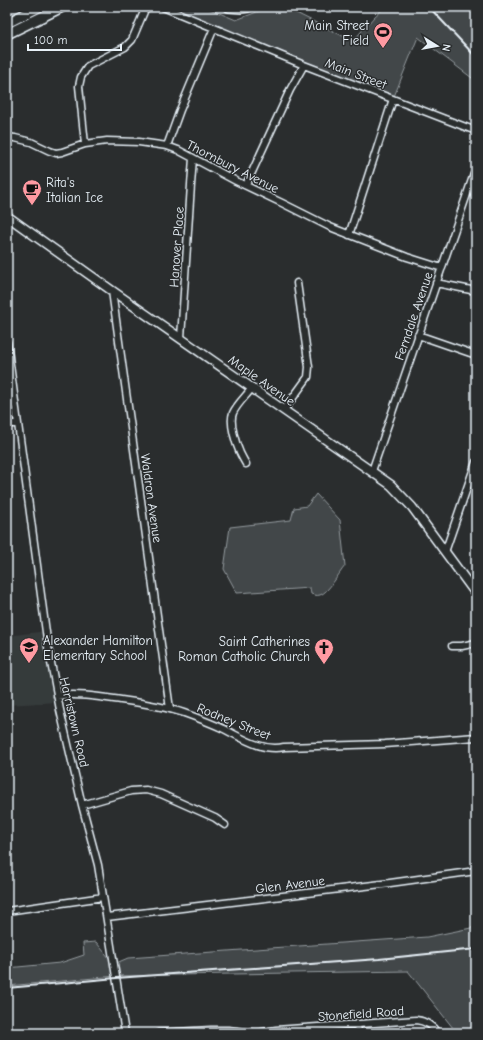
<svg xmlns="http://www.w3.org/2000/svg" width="483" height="1040" font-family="'Comic Neue',sans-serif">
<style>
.built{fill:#363a3b}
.green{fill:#424648;stroke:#959ca0}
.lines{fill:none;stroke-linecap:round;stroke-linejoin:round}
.minor-casing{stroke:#e8f1f8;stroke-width:9}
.major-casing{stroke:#e8f1f8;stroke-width:11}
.highway-casing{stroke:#e8f1f8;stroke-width:12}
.minor{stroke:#2a2d2e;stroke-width:6}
.major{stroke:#2a2d2e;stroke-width:8}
.highway{stroke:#2a2d2e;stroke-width:9}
.rail{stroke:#e8f1f8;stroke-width:2}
.labels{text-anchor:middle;stroke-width:3;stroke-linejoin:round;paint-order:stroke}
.poi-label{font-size:13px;fill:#e8f1f8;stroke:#2a2d2e;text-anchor:end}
.street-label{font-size:13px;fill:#e8f1f8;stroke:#2a2d2e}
</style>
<rect width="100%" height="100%" fill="#2a2d2e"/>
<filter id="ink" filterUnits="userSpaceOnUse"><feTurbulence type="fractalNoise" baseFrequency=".025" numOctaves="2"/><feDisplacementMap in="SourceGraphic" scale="8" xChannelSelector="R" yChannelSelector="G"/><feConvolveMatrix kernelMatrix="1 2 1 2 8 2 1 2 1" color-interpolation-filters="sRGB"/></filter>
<g filter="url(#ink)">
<path class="built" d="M46,631L58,702L7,705V636Z"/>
<path class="green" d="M163,7H205L236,20L270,7H284L353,41L374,17L385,7H476V81L418,37L393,99Z
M316,494L340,520L345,566C339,573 328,593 320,595C316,596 314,595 311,594L310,588L237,593L224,569L230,527L291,520L294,508L307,506Z
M476,927V1033H457L408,971L116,976L7,986V968L60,963L84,955L83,943L96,942L114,964L128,958L427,937Z"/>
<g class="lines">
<defs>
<path id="minor" d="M163,7L304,65L476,131
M7,137L15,138L31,142L50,151L56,153L62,152L85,144L107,141L139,142L167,146L178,150L236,181L282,203L330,227L407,257L442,268
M85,144L79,86L81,77L88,66L125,47L132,40L146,7
M167,146L180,110L214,28
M246,185L290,90L304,65
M349,235L393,99
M436,283L476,291
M112,291L170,709
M418,335L476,355
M181,338L191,185L193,158
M7,342L48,647L60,710L82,805L98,865L125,1033
M7,405L15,404
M284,410L308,377L309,367L297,283
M7,424H18
M246,464C244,461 242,457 240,453C236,444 229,423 233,413C237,404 246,396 252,388
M372,471L476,168
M445,552L476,462
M452,646H462L476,643
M57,696C78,693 100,697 121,700C142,703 163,706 184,713C198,718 211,723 224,729C242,738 263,752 284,747L385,744L476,737
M82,805L131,791L146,790L161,794L215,818L225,825
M7,911L103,897
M107,917L390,883L476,871
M357,1024L358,1033
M158,1033L211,1030H228L257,1033L276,1030L416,1020C426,1021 432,1025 437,1033"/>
<path id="major" d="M7,216L111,290L391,485L412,507L476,594"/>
<path id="highway" d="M229,7L241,8L248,7
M7,23L39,7
M7,34L62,7"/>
</defs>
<use href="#minor" class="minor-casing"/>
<use href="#major" class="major-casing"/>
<use href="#highway" class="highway-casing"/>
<use href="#minor" class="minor"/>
<use href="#major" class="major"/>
<use href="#highway" class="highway"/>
<path class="rail" d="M429,7L476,57
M7,988L116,978L379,959L476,949"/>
</g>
</g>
<defs>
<symbol id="stadium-pin" viewBox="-11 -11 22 30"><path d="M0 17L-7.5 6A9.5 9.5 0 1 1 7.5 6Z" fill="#ff9aa2" stroke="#2a2d2e"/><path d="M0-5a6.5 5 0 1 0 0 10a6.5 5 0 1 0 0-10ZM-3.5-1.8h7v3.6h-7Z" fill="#111"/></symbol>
<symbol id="cafe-pin" viewBox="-11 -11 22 30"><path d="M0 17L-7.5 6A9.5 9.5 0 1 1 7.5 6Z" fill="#ff9aa2" stroke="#2a2d2e"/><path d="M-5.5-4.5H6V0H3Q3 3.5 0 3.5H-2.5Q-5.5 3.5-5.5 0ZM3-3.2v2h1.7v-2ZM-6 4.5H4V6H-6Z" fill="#111"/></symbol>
<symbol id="school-pin" viewBox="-11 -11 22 30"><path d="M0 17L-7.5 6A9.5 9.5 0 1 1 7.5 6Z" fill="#ff9aa2" stroke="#2a2d2e"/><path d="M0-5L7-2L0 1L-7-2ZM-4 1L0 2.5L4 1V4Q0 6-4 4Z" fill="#111"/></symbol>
<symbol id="church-pin" viewBox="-11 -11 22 30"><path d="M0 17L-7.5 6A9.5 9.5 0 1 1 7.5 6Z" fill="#ff9aa2" stroke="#2a2d2e"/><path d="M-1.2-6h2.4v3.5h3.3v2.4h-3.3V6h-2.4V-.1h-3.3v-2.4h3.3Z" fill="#111"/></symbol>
</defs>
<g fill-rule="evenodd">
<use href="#stadium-pin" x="372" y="21" width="22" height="30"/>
<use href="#cafe-pin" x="21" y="178" width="22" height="30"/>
<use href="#school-pin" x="18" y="636" width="22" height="30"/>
<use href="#church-pin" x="313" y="637" width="22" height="30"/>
</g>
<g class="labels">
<g class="poi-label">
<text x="369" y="30">Main Street<tspan x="369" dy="15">Field</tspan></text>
<text x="46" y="187" text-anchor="start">Rita's<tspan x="46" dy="15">Italian Ice</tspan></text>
<text x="43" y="645" text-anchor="start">Alexander Hamilton<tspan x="43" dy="15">Elementary School</tspan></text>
<text x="310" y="646">Saint Catherines<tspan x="310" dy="15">Roman Catholic Church</tspan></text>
</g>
<g class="street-label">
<text transform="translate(356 73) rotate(21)" y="5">Main Street</text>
<text transform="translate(233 166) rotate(27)" y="5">Thornbury Avenue</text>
<text transform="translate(176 247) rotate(-86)" y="5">Hanover Place</text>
<text transform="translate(413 316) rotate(-71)" y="5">Ferndale Avenue</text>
<text transform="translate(262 380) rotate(35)" y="5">Maple Avenue</text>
<text transform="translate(152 498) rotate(82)" y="5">Waldron Avenue</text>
<text transform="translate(234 721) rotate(22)" y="5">Rodney Street</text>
<text transform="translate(75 722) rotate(77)" y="5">Harristown Road</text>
<text transform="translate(290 884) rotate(-7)" y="5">Glen Avenue</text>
<text transform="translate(361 1013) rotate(-4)" y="5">Stonefield Road</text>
</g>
</g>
<rect width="483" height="1040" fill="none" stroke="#2a2d2e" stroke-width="24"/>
<rect x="12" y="12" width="459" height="1016" fill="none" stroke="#e8f1f8" stroke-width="1.5" filter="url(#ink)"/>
<g transform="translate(437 46) rotate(101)" stroke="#2a2d2e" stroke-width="3" paint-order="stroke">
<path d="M0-3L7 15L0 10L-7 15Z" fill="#e8f1f8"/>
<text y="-6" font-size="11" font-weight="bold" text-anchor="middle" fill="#e8f1f8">N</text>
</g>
<path d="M28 44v6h93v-6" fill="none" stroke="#e8f1f8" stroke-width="2"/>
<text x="34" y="44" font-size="12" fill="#e8f1f8" stroke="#2a2d2e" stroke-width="3" paint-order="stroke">100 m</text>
</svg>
